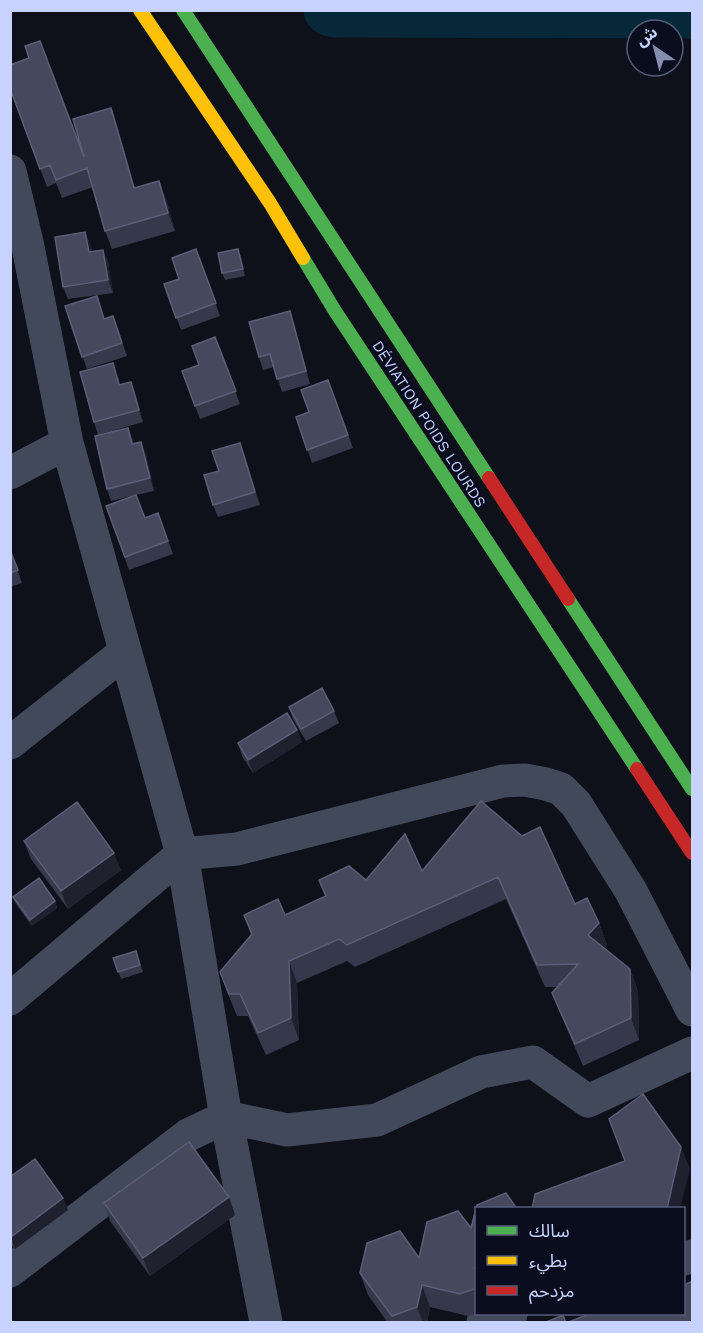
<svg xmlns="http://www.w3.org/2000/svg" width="703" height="1333" font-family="'Work Sans','Noto Sans Arabic',sans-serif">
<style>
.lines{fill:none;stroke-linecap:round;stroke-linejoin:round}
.river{stroke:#062839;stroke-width:51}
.street{stroke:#42495b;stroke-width:33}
.fast{stroke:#4caf50;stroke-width:14}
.slow{stroke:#ffc107;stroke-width:14}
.jam{stroke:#c62828;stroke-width:14}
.wall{fill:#36394b}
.shaded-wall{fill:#1f212f}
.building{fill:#46495e;stroke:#5a5e77;stroke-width:1.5}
.labels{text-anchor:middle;stroke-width:6;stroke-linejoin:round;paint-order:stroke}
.street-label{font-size:15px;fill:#c7d2ff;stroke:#0a0d1e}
</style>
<rect width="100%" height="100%" fill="#0e101a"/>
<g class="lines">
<path class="river" d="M329,10L334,12L692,13"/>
<path class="street" d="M10,171L27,242L67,443L182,854L226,1117L266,1322
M10,473L67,443
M10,743L125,652
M10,999L182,854L237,849L503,781L525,780L546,784L561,789L576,804L631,891L692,1010
M684,1259L692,1256
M10,1271L188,1135L226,1117L287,1130L377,1120L481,1072L533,1062L588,1101L692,1053
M483,1322L511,1314"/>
<path class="fast" d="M183,10L489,478
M303,258L335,311L637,769
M568,599L692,789"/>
<path class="slow" d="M140,10L270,203L303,258"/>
<path class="jam" d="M489,478L568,599
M637,769L692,853"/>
</g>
<path class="wall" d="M10,88L84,157L111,108L117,125L135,188L166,199L175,231L112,249L105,231L93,187L62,198L56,183L47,187Z
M85,232L90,245L91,252L103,250L108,262L113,293L68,299L63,287Z
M196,249L220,316L181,330L164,284L179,279Z
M238,249L245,276L225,280L222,273Z
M65,306L105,319L113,316L127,356L87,369Z
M294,324L310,384L282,392L274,367L263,370L259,357Z
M215,337L240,404L200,419L182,371L199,365Z
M118,376L120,385L131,382L143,422L98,435L94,422Z
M328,380L353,448L312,463L296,417L309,412Z
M128,428L134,444L146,454L154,491L136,495L145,518L158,513L173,554L129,570L106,506L136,495L111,501L107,489Z
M240,443L260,505L218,517L213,505L219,471Z
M10,549L22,583L10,587Z
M289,707L334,711L339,723L306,741L293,719Z
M297,730L302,742L253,773L242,756L238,743Z
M481,801L575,904L599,923L607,945L604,948L630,969L638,991L639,1040L583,1066L561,1015L552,993L558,987H545L506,899L355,967L347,961L297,983L299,1040L266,1055L248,1016H237L228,994L220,972L251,935L244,915H285L325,897L319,880H366L422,871Z
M24,841L121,870L68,909L31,859Z
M13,897L55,901L57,908L32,926L16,904Z
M136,951L143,972L121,979L113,958Z
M10,1177L68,1210L15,1249L10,1243Z
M229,1197L235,1215L150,1276L110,1221L104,1203Z
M477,1209V1313L468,1316L430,1307L427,1323H388L368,1295L360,1273L419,1258L471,1228Z"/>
<path class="shaded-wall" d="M111,108L117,125L140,206L134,188Z
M159,181L166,199L175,231L168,213Z
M85,232L90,245L93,265L89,252Z
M238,249L241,256L245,276L243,269Z
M103,250L108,262L113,293L108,280Z
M290,311L294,324L310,384L306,371Z
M131,382L136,395L143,422L139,410Z
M141,442L146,454L154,491L150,478Z
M240,443L245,455L260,505L255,492Z
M297,730L302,742L253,773L248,760Z
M114,853L121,870L68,909L61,891Z
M55,901L57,908L32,926L30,920Z
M599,923L607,945L596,957L588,935Z
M289,961L297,983L299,1040L291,1018Z
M630,969L638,991L639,1040L631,1018Z
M681,1147L690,1169L680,1209H667Z
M229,1197L235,1215L150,1276L143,1258Z
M63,1198L68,1210L15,1249L11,1237Z
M422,1285L430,1307L427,1323H423L417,1307Z"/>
<path class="building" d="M40,41L84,157L73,119L111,108L134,188L159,181L168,213L105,231L87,168L56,180L50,165L40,169L10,88V65L29,58L25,46Z
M85,232L89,252L103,250L108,280L63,287L55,237Z
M196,249L216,303L176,318L164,284L179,279L172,258Z
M238,249L243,269L222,273L218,253Z
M97,296L104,319L113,316L122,343L82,357L65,306Z
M290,311L306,371L277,379L270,354L259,357L249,322Z
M215,337L236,391L195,406L182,371L199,365L192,346Z
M113,363L119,385L131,382L139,410L94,422L80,372Z
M328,380L348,435L307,450L296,417L309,412L301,390Z
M128,428L132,444L141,442L150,478L107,489L95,436Z
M240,443L255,492L213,505L204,475L219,471L212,451Z
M136,495L145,518L158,513L168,541L125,557L106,506Z
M10,550L18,570L10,573Z
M322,688L334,711L301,729L289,707Z
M287,713L297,730L248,760L238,743Z
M481,801L522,836L540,827L575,904L587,898L599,923L588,935L630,969L631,1018L575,1044L552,993L578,964L537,965L498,877L347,945L339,939L289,961L291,1018L258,1033L240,994H229L220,972L252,934L244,915L278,899L285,915L326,896L319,880L349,866L366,880L405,834L422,871Z
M77,802L114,853L61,891L24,841Z
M39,878L55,901L30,920L13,897Z
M136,951L140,965L118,972L113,958Z
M643,1094L681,1147L667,1209H532L535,1194L625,1161L609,1119Z
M189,1142L229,1197L143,1258L104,1203Z
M35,1159L63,1198L11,1237L10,1177Z
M506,1193L517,1209H477V1267L474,1268L477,1276V1288L460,1294L422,1285L417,1307L392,1316L360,1273L367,1243L400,1231L419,1258L427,1222L458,1211L471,1228L477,1205Z
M693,1281V1323H566L589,1314H684V1285Z
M563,1315L566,1323H544Z"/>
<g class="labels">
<g class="street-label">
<text transform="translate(429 424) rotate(57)" y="5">DÉVIATION POIDS LOURDS</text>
</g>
</g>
<rect width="703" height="1333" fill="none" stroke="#c7d2ff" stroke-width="24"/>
<rect x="475" y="1207" width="210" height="108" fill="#0a0d1e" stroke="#565c78" stroke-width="1.5"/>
<rect x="487" y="1226" width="30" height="9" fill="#4caf50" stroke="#565c78" stroke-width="1.5"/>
<text x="529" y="1237" font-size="18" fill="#c7d2ff">سالك</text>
<rect x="487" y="1256" width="30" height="9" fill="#ffc107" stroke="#565c78" stroke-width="1.5"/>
<text x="529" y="1267" font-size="18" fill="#c7d2ff">بطيء</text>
<rect x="487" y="1286" width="30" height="9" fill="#c62828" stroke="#565c78" stroke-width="1.5"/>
<text x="529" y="1297" font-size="18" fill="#c7d2ff">مزدحم</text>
<g transform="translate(655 48) rotate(325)"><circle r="28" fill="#0a0d1e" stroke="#565c78" stroke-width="1.5"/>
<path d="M0-4.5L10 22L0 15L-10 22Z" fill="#868eaf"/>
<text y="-9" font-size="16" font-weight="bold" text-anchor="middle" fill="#c7d2ff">ش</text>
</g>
</svg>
